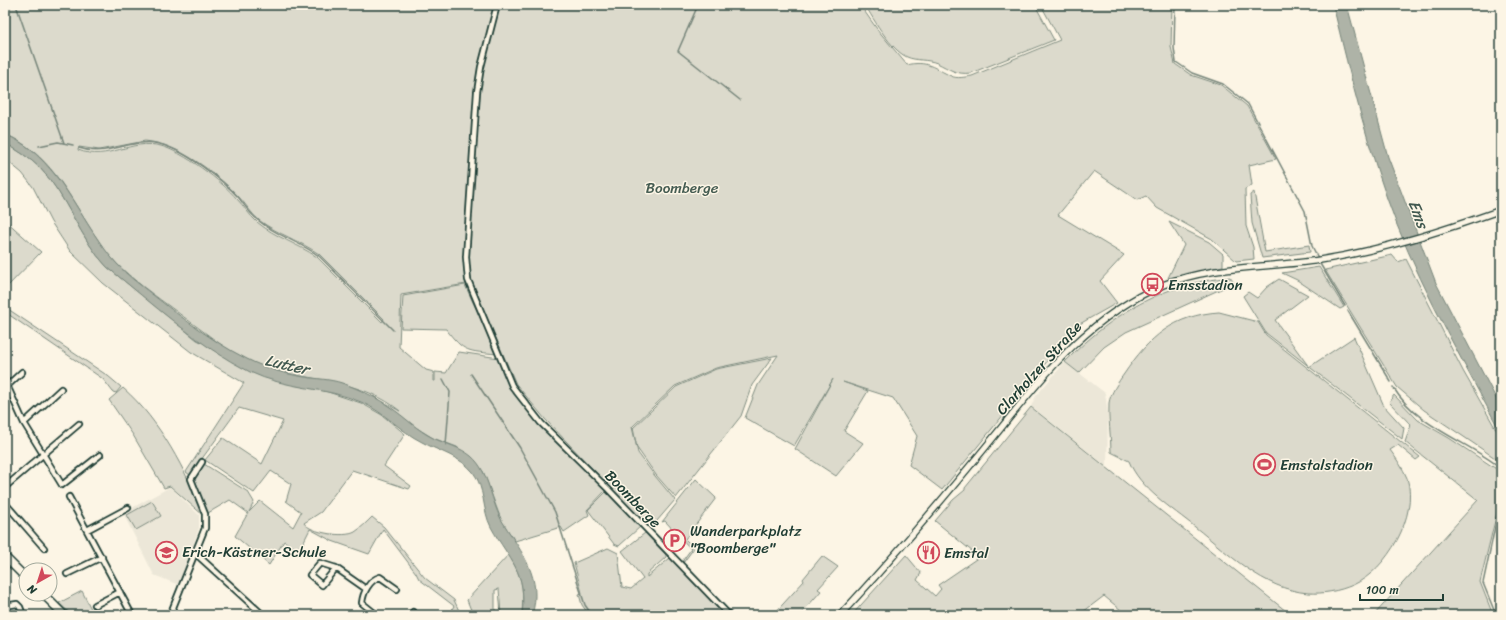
<svg xmlns="http://www.w3.org/2000/svg" width="1506" height="620" font-family="Sriracha,sans-serif">
<style>
.built{fill:#ece7d8}
.green{fill:#dcdacc;stroke:#7e8c80;fill-rule:evenodd}
.water{fill:#aeb3a7;stroke:#758479}
.lines{fill:none;stroke-linecap:round;stroke-linejoin:round}
.stream{stroke:#758479;stroke-width:1.5}
.minor-casing{stroke:#1f3d34;stroke-width:8}
.tertiary-casing{stroke:#1f3d34;stroke-width:8}
.primary-casing{stroke:#1f3d34;stroke-width:10}
.minor{stroke:#fcf5e5;stroke-width:4.5}
.tertiary{stroke:#fcf5e5;stroke-width:5.5}
.primary{stroke:#fcf5e5;stroke-width:7}
.labels{text-anchor:middle;stroke-width:3;stroke-linejoin:round;paint-order:stroke}
.park-label{font-size:15px;fill:#455c52;stroke:#fcf5e5}
.poi-label{font-size:15px;fill:#1f3d34;stroke:#fcf5e5;text-anchor:start}
.street-label{font-size:15px;fill:#1f3d34;stroke:#fcf5e5}
.water-label{font-size:16px;font-style:italic;fill:#435a51;stroke:#fcf5e5}
</style>
<rect width="100%" height="100%" fill="#fcf5e5"/>
<filter id="ink" filterUnits="userSpaceOnUse"><feTurbulence type="fractalNoise" baseFrequency=".025" numOctaves="2"/><feDisplacementMap in="SourceGraphic" scale="8" xChannelSelector="R" yChannelSelector="G"/><feConvolveMatrix kernelMatrix="1 2 1 2 8 2 1 2 1" color-interpolation-filters="sRGB"/></filter>
<g filter="url(#ink)">
<path class="built" d="M1065,362L1105,393L1108,414L1107,467L1031,406L1036,396Z
M170,487L199,515V528L179,585L154,575L123,513Z"/>
<path class="green" d="M5,5H860L877,29L907,65C927,60 934,68 951,76C957,79 965,77 972,76L1060,40L1041,5H1172L1171,47L1175,64L1191,75L1221,85L1247,106L1276,159L1249,165L1252,185L1245,189L1246,226L1253,247L1254,259L1236,261L1212,239L1157,208L1146,196L1137,200L1094,171L1058,215L1124,255L1100,281L1117,303L1076,326L942,490L909,465L917,436L893,398L843,382L868,391L844,431L863,443L836,476L795,449L833,379L794,446L745,418L758,385L778,355L716,368L675,386L632,427L638,453L655,476L675,500L650,529L545,419L516,384L472,283L401,295L399,347L426,370L434,372V381H435V372L446,373L459,352L499,358L510,388L540,425L605,491L587,510L589,515L564,532L561,527L515,541L502,522L483,471L457,447L433,438L412,425L391,408L373,396L400,411C365,382 319,381 278,371C259,367 239,356 223,346C205,333 187,319 169,306C147,290 125,274 107,253C102,247 97,238 92,231C67,192 49,153 5,134ZM145,141C178,144 215,172 238,196C246,204 251,214 260,221C278,234 300,241 319,254L384,319L382,322L317,257C298,244 275,237 257,222C249,215 244,206 237,199C222,181 183,152 161,146C130,138 109,162 78,150L79,147L99,150Z
M865,5H1035L1054,40L971,73C956,75 950,69 937,63C927,59 916,61 907,57C891,50 874,20 865,5Z
M5,143C17,150 30,158 40,168C68,197 79,238 107,267L197,340L294,385L322,390L361,403L382,415L405,434L384,466L411,486L409,489L352,470L321,512L304,523C310,533 345,538 355,532C361,528 367,522 372,517L384,527L425,578L454,600L461,615H458L452,609L454,606L419,579L416,573L383,529L369,554L332,541L310,529L299,551L284,541L269,565L235,536L248,513L230,500L208,513L193,480L204,464L248,492L254,502L249,512L260,501L293,527L301,512L286,501L291,484L271,471L254,493L205,460L223,438L262,464L283,421L239,408L190,475L186,472L244,383L191,352L103,283L70,251L51,222L33,187L22,173L5,159Z
M1254,192L1265,252L1309,245L1310,252L1262,258L1252,223L1250,195Z
M5,220L41,252L5,289Z
M1169,222L1209,242L1223,254V266L1168,278L1184,245Z
M1392,255L1398,262L1406,259L1463,371L1501,438V462L1424,410L1397,387L1325,270Z
M1319,267L1344,307L1340,309L1297,280L1282,273Z
M1230,277L1234,283L1126,332L1104,347L1079,373L1065,362C1097,329 1135,301 1179,287C1195,281 1213,280 1230,277Z
M1279,279L1308,295L1275,320L1309,367L1354,337L1384,406L1404,428L1402,439L1266,333L1243,296L1248,292L1257,298L1267,287Z
M465,285L497,354C468,351 464,353 446,329L401,328L403,296Z
M5,307L108,376L121,387L116,393L113,392L103,379L5,312Z
M1219,312L1258,322L1266,335L1420,457L1416,460L1398,445L1390,450C1396,458 1403,468 1407,478C1419,515 1387,570 1353,585C1339,591 1323,594 1308,593C1263,589 1229,554 1195,527C1172,508 1140,489 1129,461L1111,452C1111,436 1108,419 1109,403C1110,394 1119,381 1124,374C1149,337 1174,315 1219,312Z
M772,358L752,385L741,416L676,498L656,475L637,448L633,428L676,387L716,369Z
M123,388C160,420 186,471 204,516L170,486L164,488L133,435L109,400Z
M1394,395L1418,420L1449,438L1501,472V496L1480,582L1493,615H1374L1478,500L1405,442L1411,425L1389,402Z
M1031,407L1291,615H1127L1104,596L1079,615H852L906,555L921,573L917,580L935,596L941,589L938,585L979,557L935,521L953,500L965,490V488Z
M696,479L716,498L685,539L694,548L683,563V560L691,549L665,521L662,522Z
M606,492L640,527L619,546L614,544L588,510Z
M152,501L161,516L136,530L127,515Z
M645,533L666,555V557L647,574V577L670,558L724,615H589L582,605L579,594L582,593L574,563L608,548L618,553L622,587L631,589L643,579L622,551Z
M509,554C522,579 524,585 522,613L501,615L499,589L495,590V615H473L467,600Z
M822,556L838,567L818,589L821,591L800,615H773L804,581L803,579Z
M82,591L92,611L96,609L99,615H72L59,603Z"/>
<path class="water" d="M1333,5H1347L1388,157L1436,283L1501,408V433C1465,365 1426,297 1397,225C1369,154 1351,79 1333,5Z
M5,134C69,162 82,239 134,280C170,308 207,339 247,359C265,368 285,374 305,377C317,379 330,379 342,383C359,389 376,397 390,407C405,417 417,430 433,438C446,444 460,447 471,456C491,473 490,503 504,524C522,553 543,578 532,615H522C527,570 510,562 491,527C482,510 485,487 473,472C461,457 438,451 422,442C400,431 384,412 361,402C326,387 285,389 250,372C197,345 153,304 107,267C79,238 68,197 40,168C30,158 17,150 5,143Z"/>
<g class="lines">
<path class="stream" d="M16,5L64,143
M698,5L678,51L740,100
M1175,5L1174,48L1176,62L1192,73L1223,84L1248,104L1305,211L1312,246L1318,258
M39,146L58,142L73,145
M79,148C106,158 132,137 159,144C183,149 223,180 239,198C245,206 251,215 259,221C277,236 300,242 319,256L393,330
M1319,262L1345,306
M1348,311L1391,382
M471,374L520,448L555,512L585,605L592,615
M443,379L450,392L446,445
M1393,387C1417,427 1466,440 1501,468
M1496,615L1483,583L1501,499"/>
<defs>
<path id="minor" d="M497,5L481,67L477,92L466,257L468,280L512,386L541,423L608,489L729,615
M5,381L24,423L62,485L100,455
M7,386L22,372
M24,423L61,389
M5,487L79,424
M69,497L132,615
M5,503L44,548
M87,530L128,508
M195,553L263,615
M336,568L320,563L310,575L322,585L336,568L366,589
M67,574L102,557
M95,605L120,592
M5,606L17,604L20,607L23,615
M170,615L205,528V514L191,479L202,462
M377,615L362,603C363,593 369,580 380,577L397,589
M411,615L413,612"/>
<path id="tertiary" d="M840,615C887,565 931,513 974,461C1031,393 1079,320 1163,285C1212,265 1268,268 1320,260C1383,250 1442,231 1501,210"/>
<path id="primary" d="M5,557L26,578
M43,594L64,615"/>
</defs>
<use href="#minor" class="minor-casing"/>
<use href="#tertiary" class="tertiary-casing"/>
<use href="#primary" class="primary-casing"/>
<use href="#minor" class="minor"/>
<use href="#tertiary" class="tertiary"/>
<use href="#primary" class="primary"/>
</g>
</g>
<defs>
<symbol id="bus-ring" viewBox="-11 -11 22 22"><circle r="9.5" fill="#fcf5e5" stroke="#d1495b" stroke-width="1.5"/><path d="M-5-6H5V4H4V6H2V4H-2V6H-4V4H-5ZM-3.5-4V0h7V-4ZM-3.5 1.2v1.5H-2V1.2ZM2 1.2v1.5H3.5V1.2Z" fill="#d1495b"/></symbol>
<symbol id="stadium-ring" viewBox="-11 -11 22 22"><circle r="9.5" fill="#fcf5e5" stroke="#d1495b" stroke-width="1.5"/><path d="M0-5a6.5 5 0 1 0 0 10a6.5 5 0 1 0 0-10ZM-3.5-1.8h7v3.6h-7Z" fill="#d1495b"/></symbol>
<symbol id="parking-ring" viewBox="-11 -11 22 22"><circle r="9.5" fill="#fcf5e5" stroke="#d1495b" stroke-width="1.5"/><path d="M-3.5-5.5H1a3.5 3.5 0 0 1 0 7H-1V5.5H-3.5ZM-1-3.4V-.6H.8a1.4 1.4 0 0 0 0-2.8Z" fill="#d1495b"/></symbol>
<symbol id="school-ring" viewBox="-11 -11 22 22"><circle r="9.5" fill="#fcf5e5" stroke="#d1495b" stroke-width="1.5"/><path d="M0-5L7-2L0 1L-7-2ZM-4 1L0 2.5L4 1V4Q0 6-4 4Z" fill="#d1495b"/></symbol>
<symbol id="restaurant-ring" viewBox="-11 -11 22 22"><circle r="9.5" fill="#fcf5e5" stroke="#d1495b" stroke-width="1.5"/><path d="M-5-6h1v4h1v-4h1v4h1v-4h1v5L-1.5 .5V6h-2V.5L-5-1ZM5-6V6H3V1.5H1.5Q1.5-4 5-6Z" fill="#d1495b"/></symbol>
</defs>
<g fill-rule="evenodd">
<use href="#bus-ring" x="1140" y="272" width="25" height="25"/>
<use href="#stadium-ring" x="1252" y="452" width="25" height="25"/>
<use href="#parking-ring" x="662" y="528" width="25" height="25"/>
<use href="#school-ring" x="154" y="540" width="25" height="25"/>
<use href="#restaurant-ring" x="916" y="540" width="25" height="25"/>
</g>
<g class="labels">
<g class="park-label">
<text x="682" y="193">Boomberge</text>
</g>
<g class="poi-label">
<text x="1168" y="290">Emsstadion</text>
<text x="1280" y="470">Emstalstadion</text>
<text x="690" y="536">Wanderparkplatz<tspan x="690" dy="17">"Boomberge"</tspan></text>
<text x="182" y="557">Erich-Kästner-Schule</text>
<text x="944" y="558">Emstal</text>
</g>
<g class="street-label">
<text transform="translate(1039 368) rotate(-48)" y="5">Clarholzer Straße</text>
<text transform="translate(633 499) rotate(46)" y="5">Boomberge</text>
</g>
<g class="water-label">
<text transform="translate(1419 214) rotate(69)" y="6">Ems</text>
<text transform="translate(287 364) rotate(13)" y="6">Lutter</text>
</g>
</g>
<rect width="1506" height="620" fill="none" stroke="#fcf5e5" stroke-width="20"/>
<rect x="10" y="10" width="1486" height="600" fill="none" stroke="#1f3d34" stroke-width="1.5" filter="url(#ink)"/>
<g transform="translate(38 582) rotate(219)"><circle r="19" fill="#fcf5e5" stroke="#a4ab9e"/>
<path d="M0-3L7 15L0 10L-7 15Z" fill="#d1495b"/>
<text y="-6" font-size="11" font-weight="bold" text-anchor="middle" fill="#1f3d34">N</text>
</g>
<path d="M1360 594v6h83v-6" fill="none" stroke="#1f3d34" stroke-width="2"/>
<text x="1366" y="594" font-size="12" fill="#1f3d34" stroke="#fcf5e5" stroke-width="3" paint-order="stroke">100 m</text>
</svg>
